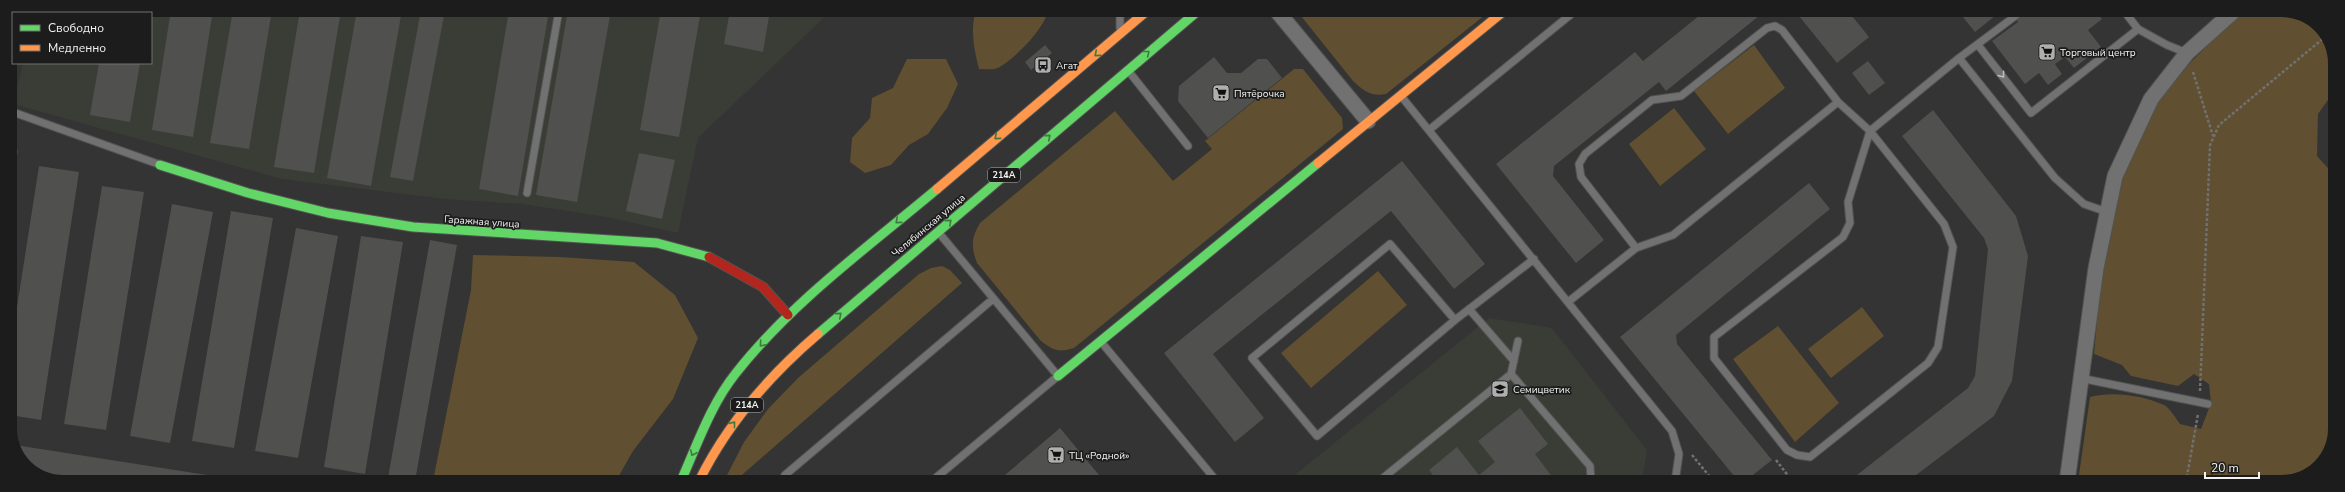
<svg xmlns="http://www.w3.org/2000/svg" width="2345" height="492" font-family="'Nunito Sans',sans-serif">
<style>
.built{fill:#3a3d36}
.green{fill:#604f30}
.water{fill:#05241b}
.building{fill:#50504f}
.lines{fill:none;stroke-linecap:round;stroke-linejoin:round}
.lane-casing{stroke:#525351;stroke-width:9}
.street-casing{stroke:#525351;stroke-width:17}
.fast-casing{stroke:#525351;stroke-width:11}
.slow-casing{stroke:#525351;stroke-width:11}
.jam-casing{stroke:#525351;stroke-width:11}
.path{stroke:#707170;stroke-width:2.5;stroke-dasharray:3 2;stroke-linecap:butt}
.lane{stroke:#707170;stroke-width:7}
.street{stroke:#707170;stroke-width:15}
.fast{stroke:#63d668;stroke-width:9}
.slow{stroke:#ff974d;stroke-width:9}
.jam{stroke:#b3261e;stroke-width:9}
.oneway{stroke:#3f7942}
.oneway2{stroke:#bebfbd}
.labels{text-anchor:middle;stroke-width:3.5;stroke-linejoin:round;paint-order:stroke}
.shield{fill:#1b1c1b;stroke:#b2b2b1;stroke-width:1}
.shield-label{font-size:9px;font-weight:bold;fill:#f2f3f1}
.poi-label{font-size:10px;fill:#f2f3f1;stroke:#1b1c1b;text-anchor:start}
.street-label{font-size:10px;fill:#f2f3f1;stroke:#1b1c1b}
</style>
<rect width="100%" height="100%" fill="#333433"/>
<path class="built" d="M63,10H832L698,138L678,233L607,217L522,204L445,199L282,179L13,104L23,63H151V13H56Z
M1489,318L1552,328L1647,450L1642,482H1286Z"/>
<path class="green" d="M976,10H1048C1046,27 1014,60 998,68C993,70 985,69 979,69C974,50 970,30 976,10Z
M1297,11H1490L1386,94C1371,97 1364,91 1353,81Z
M2242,11H2292L2322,28L2335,59V90L2318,114L2317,156L2335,176L2334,439L2317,469L2282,482H2078L2090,397C2111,391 2143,395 2164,405C2170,408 2176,419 2180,424L2201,429L2211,403L2209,384L2194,374L2178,386L2131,376L2122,365L2094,354L2102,265L2125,165L2165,88Z
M1754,45L1785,88L1728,134L1694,91Z
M907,59H946L958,84L947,108L928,134L909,145L891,165L865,173L850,162L852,138L870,118L872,98L893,88Z
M1294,69H1303L1342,118L1343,129L1074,348C1059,353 1052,350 1040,340L977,263C971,247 971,238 980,223L1115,111L1173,181L1212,149L1205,141Z
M1674,108L1706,149L1660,186L1629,144Z
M473,255L560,257L634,262L675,295L698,338L673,399L633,451L616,481H433L471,290Z
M942,266L950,270L962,283L735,481H724L744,442L768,409L798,378L919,274L931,268Z
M1378,271L1407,305L1311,388L1281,353Z
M1862,307L1884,336L1831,378L1808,349Z
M1778,326L1839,403L1795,442L1733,359Z"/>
<path class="water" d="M2335,125V164L2328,158Z"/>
<path class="building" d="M108,10H149V13H107Z
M171,10H213L193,137L152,130Z
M233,10H272L249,149L210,143Z
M300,10H341L314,173L274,167Z
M357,10H402L371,186L327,178Z
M421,10H445L413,181L390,177Z
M509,10H549L518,196L479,189Z
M568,10H611L577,202L536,195Z
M661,10H701L679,137L640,130Z
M730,10H770L763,52L724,44Z
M1705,11H1765L1666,91L1659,82L1554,166L1553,176L1604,240L1576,263L1496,164L1635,52L1643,61Z
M1795,11H1848L1869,37L1837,63Z
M1958,11H2001L1975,32Z
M2027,11H2096L2102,19L2088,30L2101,47L2074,68L2065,57L2055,64L2062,74L2048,85L2039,73L2025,84L1992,41L2018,22L2016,19Z
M1045,45L1052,53L1031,70L1025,62Z
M1214,57L1227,73H1241L1258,59H1267L1282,78L1208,138L1178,101L1179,86Z
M1868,61L1885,83L1869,95L1852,73Z
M99,63H140L130,122L90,115Z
M1933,110L2016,216L2028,256L2012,381L1994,416L1907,482H1848L1968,388L1975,376L1988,249L1984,238L1902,136Z
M10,148L18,150L11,194L10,193Z
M639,153L675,160L662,219L626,211Z
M1402,161L1485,264L1454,289L1391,211L1213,354L1264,418L1235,442L1164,353Z
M39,166L79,172L41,420L10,415V352Z
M1809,183L1830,209L1676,335L1677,344L1772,460L1744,482H1739L1620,337Z
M102,186L144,192L106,430L64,424Z
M172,204L213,212L170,443L130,436Z
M231,211L273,218L234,448L192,441Z
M296,228L338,236L298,458L255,451Z
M361,236L403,242L365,474L324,467Z
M430,240L457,245L415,481H406L388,478Z
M1520,408L1548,444L1535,454L1556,482H1438L1429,470L1457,447L1479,475L1495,462L1478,441Z
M1060,428L1104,481H998Z
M15,445L239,480V481H53L23,464Z"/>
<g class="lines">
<defs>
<path id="lane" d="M2124,11L2138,29L2167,45L2187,53
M1120,28V10
M1978,45L2031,113L2138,29
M1959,58L2022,11
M1130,73L1188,146
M1401,96L1672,431L1679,454L1675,482
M10,111L158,164
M1429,130L1575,11
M527,193L559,10
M1636,248L1581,177L1579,164L1585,154L1652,100L1681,96L1767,28L1775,26L1782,30L1838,102L1870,131L1944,224L1953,247L1938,347L1928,363L1810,457L1797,455L1787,450L1714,358V337L1843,237L1850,223L1848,202L1870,131L1959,58L2055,178L2084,204L2107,212
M1568,302L1636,248L1673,235L1838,102
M1469,309L1514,361
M1455,320L1390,244L1252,358L1317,436L1455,320L1534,259
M1102,343L1214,478L1210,482
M1511,374L1590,466L1591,478L1587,482
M2080,378L2208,404
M782,481L785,475L993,299
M932,481L1058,376L939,233
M1378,482L1511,374L1518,341"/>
<path id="street" d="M1277,11L1368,121
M2067,482L2096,268L2115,176L2151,99L2187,53L2234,11"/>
<path id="fast" d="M160,165L248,193L328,213L413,227L657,243L709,257
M818,334L1199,10
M1058,376L1318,163
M681,481C697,445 711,404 736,373C792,302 868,247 937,189"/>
<path id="slow" d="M1318,163L1504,11
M937,189L1148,10
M699,481C727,424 770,375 818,334"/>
<path id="jam" d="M709,257L763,287L788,315"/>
</defs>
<use href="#lane" class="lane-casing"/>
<use href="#street" class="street-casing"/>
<use href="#fast" class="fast-casing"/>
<use href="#slow" class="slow-casing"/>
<use href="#jam" class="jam-casing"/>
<path class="path" d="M1361,13L1362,11
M2193,72L2213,136
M2200,391L2210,145L2219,125L2325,37
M1692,455L1714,482
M1776,460L1793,482
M2186,482L2198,414"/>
<use href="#lane" class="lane"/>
<use href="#street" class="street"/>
<use href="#fast" class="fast"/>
<use href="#slow" class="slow"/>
<use href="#jam" class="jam"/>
</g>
<defs><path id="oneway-chevron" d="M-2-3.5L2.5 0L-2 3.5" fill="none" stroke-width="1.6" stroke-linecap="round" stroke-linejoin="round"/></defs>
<g class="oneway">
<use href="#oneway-chevron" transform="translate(1147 53) rotate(-39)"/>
<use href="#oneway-chevron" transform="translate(1097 54) rotate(140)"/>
<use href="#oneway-chevron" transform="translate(997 137) rotate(140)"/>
<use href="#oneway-chevron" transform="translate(1048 137) rotate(-41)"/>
<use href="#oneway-chevron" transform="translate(898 221) rotate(139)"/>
<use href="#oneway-chevron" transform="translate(949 222) rotate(-41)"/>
<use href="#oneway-chevron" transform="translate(839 315) rotate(-40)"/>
<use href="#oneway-chevron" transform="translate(762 344) rotate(132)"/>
<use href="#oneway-chevron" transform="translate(733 424) rotate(-51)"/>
<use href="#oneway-chevron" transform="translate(693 453) rotate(115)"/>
</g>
<use class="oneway2" href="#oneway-chevron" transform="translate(2002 75) rotate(52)"/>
<defs>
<symbol id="supermarket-square" viewBox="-11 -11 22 22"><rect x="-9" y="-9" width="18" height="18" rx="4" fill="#afb0ae" stroke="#1b1c1b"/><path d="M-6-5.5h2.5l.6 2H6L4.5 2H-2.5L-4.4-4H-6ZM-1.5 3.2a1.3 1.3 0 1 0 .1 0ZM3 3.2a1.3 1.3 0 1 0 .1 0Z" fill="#111"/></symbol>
<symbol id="bus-square" viewBox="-11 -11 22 22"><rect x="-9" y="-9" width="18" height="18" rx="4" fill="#afb0ae" stroke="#1b1c1b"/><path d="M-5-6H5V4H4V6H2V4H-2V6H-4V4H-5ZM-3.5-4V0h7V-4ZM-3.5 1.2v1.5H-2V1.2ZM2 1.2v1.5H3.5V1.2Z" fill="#111"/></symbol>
<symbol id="school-square" viewBox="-11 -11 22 22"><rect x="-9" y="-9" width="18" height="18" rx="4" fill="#afb0ae" stroke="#1b1c1b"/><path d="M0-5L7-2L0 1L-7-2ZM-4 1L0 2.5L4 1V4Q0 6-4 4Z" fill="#111"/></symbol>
</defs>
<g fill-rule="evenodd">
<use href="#supermarket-square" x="2037" y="42" width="20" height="20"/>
<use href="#bus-square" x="1033" y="55" width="20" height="20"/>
<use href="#supermarket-square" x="1211" y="83" width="20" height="20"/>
<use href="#school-square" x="1490" y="379" width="20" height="20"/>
<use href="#supermarket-square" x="1046" y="445" width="20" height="20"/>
</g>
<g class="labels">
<g class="shield">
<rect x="988" y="168" width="32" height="14" rx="3"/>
<rect x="731" y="398" width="32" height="14" rx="3"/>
</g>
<g class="shield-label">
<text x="1004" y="178">214А</text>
<text x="747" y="408">214А</text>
</g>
<g class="poi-label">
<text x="2060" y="56">Торговый центр</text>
<text x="1056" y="69">Агат</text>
<text x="1234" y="97">Пятёрочка</text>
<text x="1513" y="393">Семицветик</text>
<text x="1069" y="459">ТЦ «Родной»</text>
</g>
<g class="street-label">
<text transform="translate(482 221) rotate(4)" y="4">Гаражная улица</text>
<text transform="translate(928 225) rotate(-40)" y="4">Челябинская улица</text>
</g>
</g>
<path d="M0 0H2345V492H0ZM63 17H2282A46 46 0 0 1 2328 63V429A46 46 0 0 1 2282 475H63A46 46 0 0 1 17 429V63A46 46 0 0 1 63 17Z" fill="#1b1c1b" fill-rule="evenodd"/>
<rect x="12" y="12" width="140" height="52" fill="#1b1c1b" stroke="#717271"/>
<rect x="20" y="25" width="20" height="6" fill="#63d668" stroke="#717271"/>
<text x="48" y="32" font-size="12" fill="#f2f3f1">Свободно</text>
<rect x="20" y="45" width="20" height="6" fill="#ff974d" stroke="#717271"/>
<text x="48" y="52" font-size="12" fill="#f2f3f1">Медленно</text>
<path d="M2205 472v6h54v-6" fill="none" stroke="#f2f3f1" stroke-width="2"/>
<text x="2211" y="472" font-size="12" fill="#f2f3f1" stroke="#1b1c1b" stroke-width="3" paint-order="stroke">20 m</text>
</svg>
